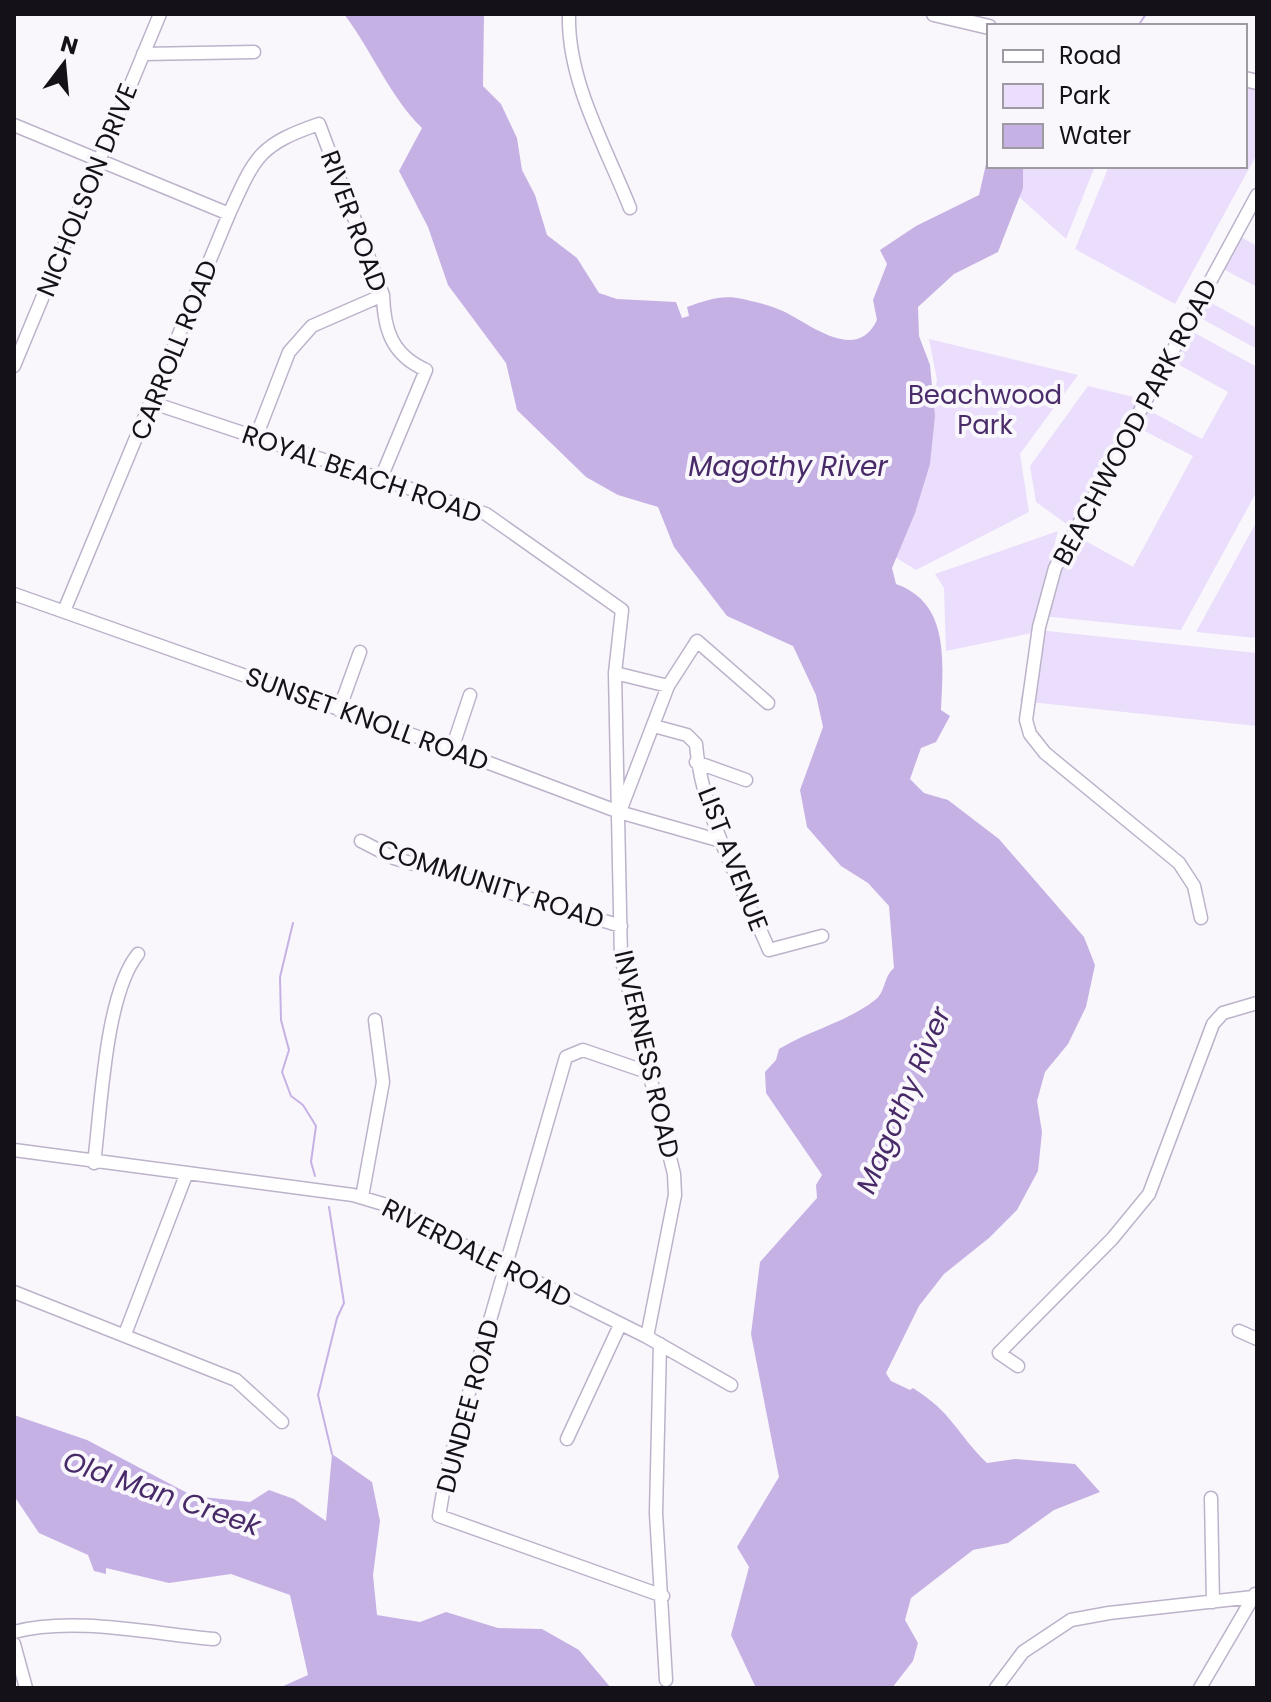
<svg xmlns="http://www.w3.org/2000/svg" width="1271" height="1702" font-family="Poppins,sans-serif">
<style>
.green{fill:#eadefc}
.water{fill:#c6b1e5}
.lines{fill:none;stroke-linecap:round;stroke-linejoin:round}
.stream{stroke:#c6b1e5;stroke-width:2}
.minor-casing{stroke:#bcb3ca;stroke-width:15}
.major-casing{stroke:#bcb3ca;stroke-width:17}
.minor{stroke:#fff;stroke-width:12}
.major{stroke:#fff;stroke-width:14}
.labels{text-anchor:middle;stroke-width:8;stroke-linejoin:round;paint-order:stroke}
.street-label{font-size:26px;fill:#141119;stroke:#f9f7fc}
.park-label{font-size:26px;fill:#4a2c6a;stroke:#f9f7fc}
.water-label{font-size:28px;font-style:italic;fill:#482a68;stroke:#f9f7fc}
</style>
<rect width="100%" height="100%" fill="#f9f7fc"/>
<path class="green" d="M1245,73L1257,75V154L1175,304L1075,249L1109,166H1245Z
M1020,166H1095L1066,239L1008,187Z
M1230,231L1257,246V287L1212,263Z
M1195,294L1257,328V349L1186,310Z
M1182,326L1257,367V491L1181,630L1042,616L1069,532L1133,567L1193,456L1129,423L1072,528L1036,502L1030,466L1088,386L1142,399L1139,405L1202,439L1228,392L1165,357Z
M929,339L1078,375L1020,454L1029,512L916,570L895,557L937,380Z
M1257,521V638L1196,632Z
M1058,531L1032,633L946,651L944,588L935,574Z
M1038,630L1257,653V726L1020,701Z"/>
<path class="water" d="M344,14H484L483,86L501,104L517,138L522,170L535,195L547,235L577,258L599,293L617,299L676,302L682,318L689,316L687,307C706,300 723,294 743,299C756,302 773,306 785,312C811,325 857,363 877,320L873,300L887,264L880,250L916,226L979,195L989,151V166H1023V188L998,252L954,274L918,307L919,336L930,365L935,416L930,464L915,513L892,568L896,584C950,603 943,661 941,710L950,716L936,742L921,748L910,779L924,793L948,800L999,839L1084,937L1095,965L1086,1007L1068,1044L1045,1072L1037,1101L1042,1132L1038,1171L1017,1210L989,1238L944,1274L919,1306L886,1373L891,1381L910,1390L913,1388C953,1413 956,1433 987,1463L1015,1459L1075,1464L1100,1492L1054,1510L1008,1543L973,1550L911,1598L905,1620L918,1643L913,1661L892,1688H756L731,1635L749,1567L737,1547L779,1477L751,1334L760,1262L817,1198L816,1185L822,1175L766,1093L765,1072L776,1060L779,1049C810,1030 847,1022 875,1000C886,992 883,977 894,968L889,906L868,883L841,866L807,827L800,790L823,727L816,695L793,646L727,616L674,547L658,507L618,495L586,477L517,410L506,363L448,285L428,227L399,171L422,128C390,97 372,51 344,14Z
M14,1415L87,1440L193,1496L250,1502L269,1490L294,1499L326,1521L332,1454L372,1482L380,1521L373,1575L377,1615L420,1622L446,1612L498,1628L542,1629L579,1650L611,1688H279L308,1675L290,1595L231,1574L169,1583L106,1568V1574L94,1571L88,1555L39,1533L14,1496Z"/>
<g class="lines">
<path class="stream" d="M1138,26L1146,14
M293,923L280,977L281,1020L289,1050L282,1072L291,1096L303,1105L316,1126L311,1162L315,1176
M329,1207L344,1303L337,1318L318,1395L332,1454"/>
<defs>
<path id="minor" d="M569,14C567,81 606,147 630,208
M143,54L254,52
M14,125L229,214
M14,366L160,14
M153,403L486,514L622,610L615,673L668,686
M256,437L289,352L312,326L383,295
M14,594L452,749L619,812L721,841
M64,611L229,214C255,157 258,145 319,124L383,295C384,330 392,355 426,370L381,478
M615,673L621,958L674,1174L675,1195L647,1337
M339,710L360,652
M654,726L687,735L696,744C702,816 741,884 769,950L822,936
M452,749L470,695
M696,762L746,780
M622,806L668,686L697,641L768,703
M361,841L394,858L621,926
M1201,918L1194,886L1179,863L1045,753L1030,734L1026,720L1039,627L1055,568L1257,195
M647,1072L583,1050L566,1057L447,1469L439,1516L663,1596
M14,1150L353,1195L393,1207L415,1221L647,1337L731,1385
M94,1163C101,1110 105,994 138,954
M362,1197L383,1082L375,1020
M14,1292L236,1380L282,1422
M1239,1331L1257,1339
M125,1334L186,1175
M660,1344L656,1513L666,1680
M1018,1366L999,1353L1112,1239L1149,1194L1213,1024L1223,1013L1257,1003
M567,1439L620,1325
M1211,1498L1213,1602
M14,1632C73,1616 153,1634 214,1639
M14,1644L26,1688
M996,1688L1023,1652L1071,1620L1109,1613L1253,1597
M1200,1688L1255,1594"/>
<path id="major" d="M934,14L989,27
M1245,79L1257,82"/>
</defs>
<use href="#minor" class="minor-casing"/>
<use href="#major" class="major-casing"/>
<use href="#minor" class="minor"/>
<use href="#major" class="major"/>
</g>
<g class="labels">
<g class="street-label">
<text transform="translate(87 190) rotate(-68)" y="9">NICHOLSON DRIVE</text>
<text transform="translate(354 221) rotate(70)" y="9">RIVER ROAD</text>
<text transform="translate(174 350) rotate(-68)" y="9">CARROLL ROAD</text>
<text transform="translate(1135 422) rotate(-62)" y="9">BEACHWOOD PARK ROAD</text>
<text transform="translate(362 474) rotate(19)" y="9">ROYAL BEACH ROAD</text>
<text transform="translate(367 719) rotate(20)" y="9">SUNSET KNOLL ROAD</text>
<text transform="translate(733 859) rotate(69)" y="9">LIST AVENUE</text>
<text transform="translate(491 884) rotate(18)" y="9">COMMUNITY ROAD</text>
<text transform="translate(647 1054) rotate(77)" y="9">INVERNESS ROAD</text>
<text transform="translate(477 1253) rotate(27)" y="9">RIVERDALE ROAD</text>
<text transform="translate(468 1406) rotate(-75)" y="9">DUNDEE ROAD</text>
</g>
<g class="park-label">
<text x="985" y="404">Beachwood<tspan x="985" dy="30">Park</tspan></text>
</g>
<g class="water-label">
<text x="788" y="476">Magothy River</text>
<text transform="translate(903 1100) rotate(-67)" y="10">Magothy River</text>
<text transform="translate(162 1493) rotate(19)" y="10">Old Man Creek</text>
</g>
</g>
<rect width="1271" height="1702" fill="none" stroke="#141119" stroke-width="32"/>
<rect x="987" y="24" width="260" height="144" fill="#f9f7fc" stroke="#9d9ba1" stroke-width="2"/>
<rect x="1003" y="50" width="40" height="12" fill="#ffffff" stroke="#9d9ba1" stroke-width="2"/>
<text x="1059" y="64" font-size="24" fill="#141119">Road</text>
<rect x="1003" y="84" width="40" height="24" fill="#eadefc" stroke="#9d9ba1" stroke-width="2"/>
<text x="1059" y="104" font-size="24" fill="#141119">Park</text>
<rect x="1003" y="124" width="40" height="24" fill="#c6b1e5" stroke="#9d9ba1" stroke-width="2"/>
<text x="1059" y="144" font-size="24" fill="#141119">Water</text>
<g transform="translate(64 64) rotate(16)" stroke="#f9f7fc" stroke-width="6" paint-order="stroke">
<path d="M0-6L14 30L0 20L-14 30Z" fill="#141119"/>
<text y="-12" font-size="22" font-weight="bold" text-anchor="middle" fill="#141119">N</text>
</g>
</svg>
